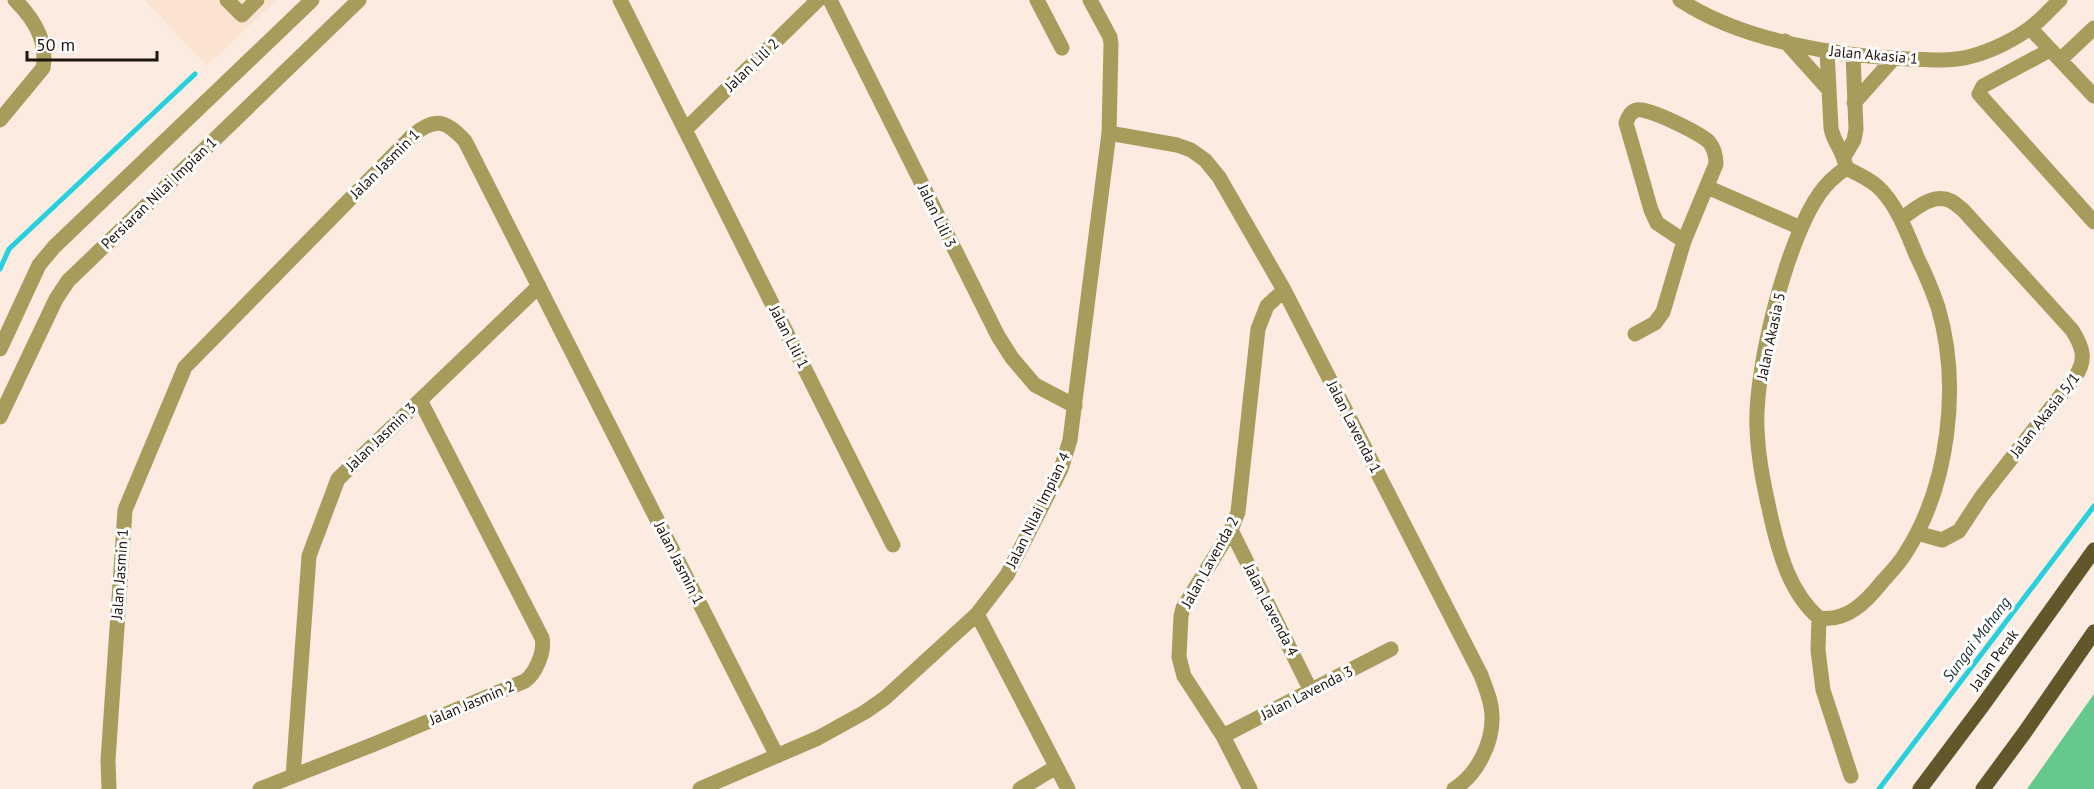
<svg xmlns="http://www.w3.org/2000/svg" width="2094" height="789" font-family="'PT Sans',sans-serif">
<style>
.built{fill:#fce2d0}
.forest{fill:#65c98e}
.lines{fill:none;stroke-linecap:round;stroke-linejoin:round}
.stream{stroke:#26d1dd;stroke-width:5}
.minor{stroke:#a89c5d;stroke-width:15}
.major{stroke:#60572b;stroke-width:15}
.labels{text-anchor:middle;stroke-width:6;stroke-linejoin:round;paint-order:stroke}
.street-label{font-size:15px;fill:#1e150f;stroke:#fff}
.water-label{font-size:16px;font-style:italic;fill:#1c3537;stroke:#fff}
</style>
<rect width="100%" height="100%" fill="#fbebe1"/>
<path class="built" d="M144,0H277L207,65Z"/>
<path class="forest" d="M2094,694V789H2027Z"/>
<g class="lines">
<path class="stream" d="M0,269L9,249L195,74
M1879,789L2094,506"/>
<path class="minor" d="M227,0L242,15L257,0
M620,0L893,545
M830,0L998,336L1012,358L1035,385L1075,406
M1037,0L1062,48
M1680,0C1742,41 1836,56 1909,59C1930,60 1951,62 1972,56C1991,51 2014,40 2030,28C2041,20 2050,9 2060,0
M2030,28L2094,96
M1785,41L1829,90
M2050,50L1983,86L1979,94L2094,222
M1827,51L1831,128C1834,144 1844,151 1846,168
M2060,60L2094,28
M1854,103L1894,58
M0,120L43,68C48,41 34,19 15,0
M685,130L818,0
M1109,133L1177,145L1191,150L1205,160L1219,177L1284,290L1481,675C1486,689 1492,702 1492,716C1493,743 1477,775 1454,789
M1845,155L1854,140L1856,129L1853,55
M1707,187L1801,228
M1901,219C1914,210 1933,192 1951,201C1955,203 1959,207 1963,210L2072,330C2083,347 2087,360 2075,377L1982,496L1959,531L1942,540L1917,533
M1635,334L1655,323L1663,312L1684,241L1716,164C1716,155 1714,148 1709,142C1701,134 1648,107 1637,110C1631,111 1628,117 1626,123L1651,210L1657,223L1684,241
M0,349L39,265L54,247L312,0
M0,417L56,299L68,281L359,0
M1231,530L1311,691
M977,614L1068,789
M1819,618C1847,622 1866,602 1882,582C1890,573 1899,564 1905,554C1949,486 1961,385 1938,307C1932,290 1925,273 1917,257C1907,233 1897,204 1877,186C1868,178 1856,173 1846,168
M1819,618C1791,594 1780,556 1772,522C1765,491 1758,460 1757,428C1754,371 1787,238 1820,193C1827,183 1836,175 1846,168
M1819,618L1818,650L1823,690L1851,776
M1223,736L1391,649
M293,776L309,556L338,479L539,286
M109,789L108,760L125,510L185,367L413,135C435,117 446,120 465,141L777,756
M260,789L372,745L525,681C536,673 545,651 542,638L420,400
M700,789L818,738L865,712L885,698L977,614L1007,575L1061,469L1070,440L1109,133L1111,44L1110,37L1090,0
M1020,789L1056,767
M1250,789L1223,736L1184,676L1179,657L1181,616L1183,608L1231,530L1238,512L1258,329L1267,306L1284,290"/>
<path class="major" d="M1920,789L1983,705L2094,550
M1983,789L2025,732L2094,632"/>
</g>
<g class="labels">
<g class="street-label">
<text transform="translate(1874 55) rotate(5)" y="5">Jalan Akasia 1</text>
<text transform="translate(752 65) rotate(-44)" y="5">Jalan Lili 2</text>
<text transform="translate(385 164) rotate(-45)" y="5">Jalan Jasmin 1</text>
<text transform="translate(159 193) rotate(-44)" y="5">Persiaran Nilai Impian 1</text>
<text transform="translate(937 216) rotate(64)" y="5">Jalan Lili 3</text>
<text transform="translate(1771 336) rotate(-78)" y="5">Jalan Akasia 5</text>
<text transform="translate(789 337) rotate(63)" y="5">Jalan Lili 1</text>
<text transform="translate(2045 415) rotate(-52)" y="5">Jalan Akasia 5/1</text>
<text transform="translate(1354 427) rotate(63)" y="5">Jalan Lavenda 1</text>
<text transform="translate(381 437) rotate(-44)" y="5">Jalan Jasmin 3</text>
<text transform="translate(1038 510) rotate(-64)" y="5">Jalan Nilai Impian 4</text>
<text transform="translate(1210 562) rotate(-61)" y="5">Jalan Lavenda 2</text>
<text transform="translate(679 563) rotate(63)" y="5">Jalan Jasmin 1</text>
<text transform="translate(120 574) rotate(-86)" y="5">Jalan Jasmin 1</text>
<text transform="translate(1271 610) rotate(63)" y="5">Jalan Lavenda 4</text>
<text transform="translate(1994 660) rotate(-54)" y="5">Jalan Perak</text>
<text transform="translate(1307 693) rotate(-27)" y="5">Jalan Lavenda 3</text>
<text transform="translate(472 703) rotate(-23)" y="5">Jalan Jasmin 2</text>
</g>
<g class="water-label">
<text transform="translate(1976 639) rotate(-53)" y="6">Sungai Mahang</text>
</g>
</g>
<path d="M27 51v9h130v-9" fill="none" stroke="#1e150f" stroke-width="3"/>
<text x="36" y="51" font-size="18" fill="#1e150f" stroke="#ffffff" stroke-width="4.5" paint-order="stroke">50 m</text>
</svg>
